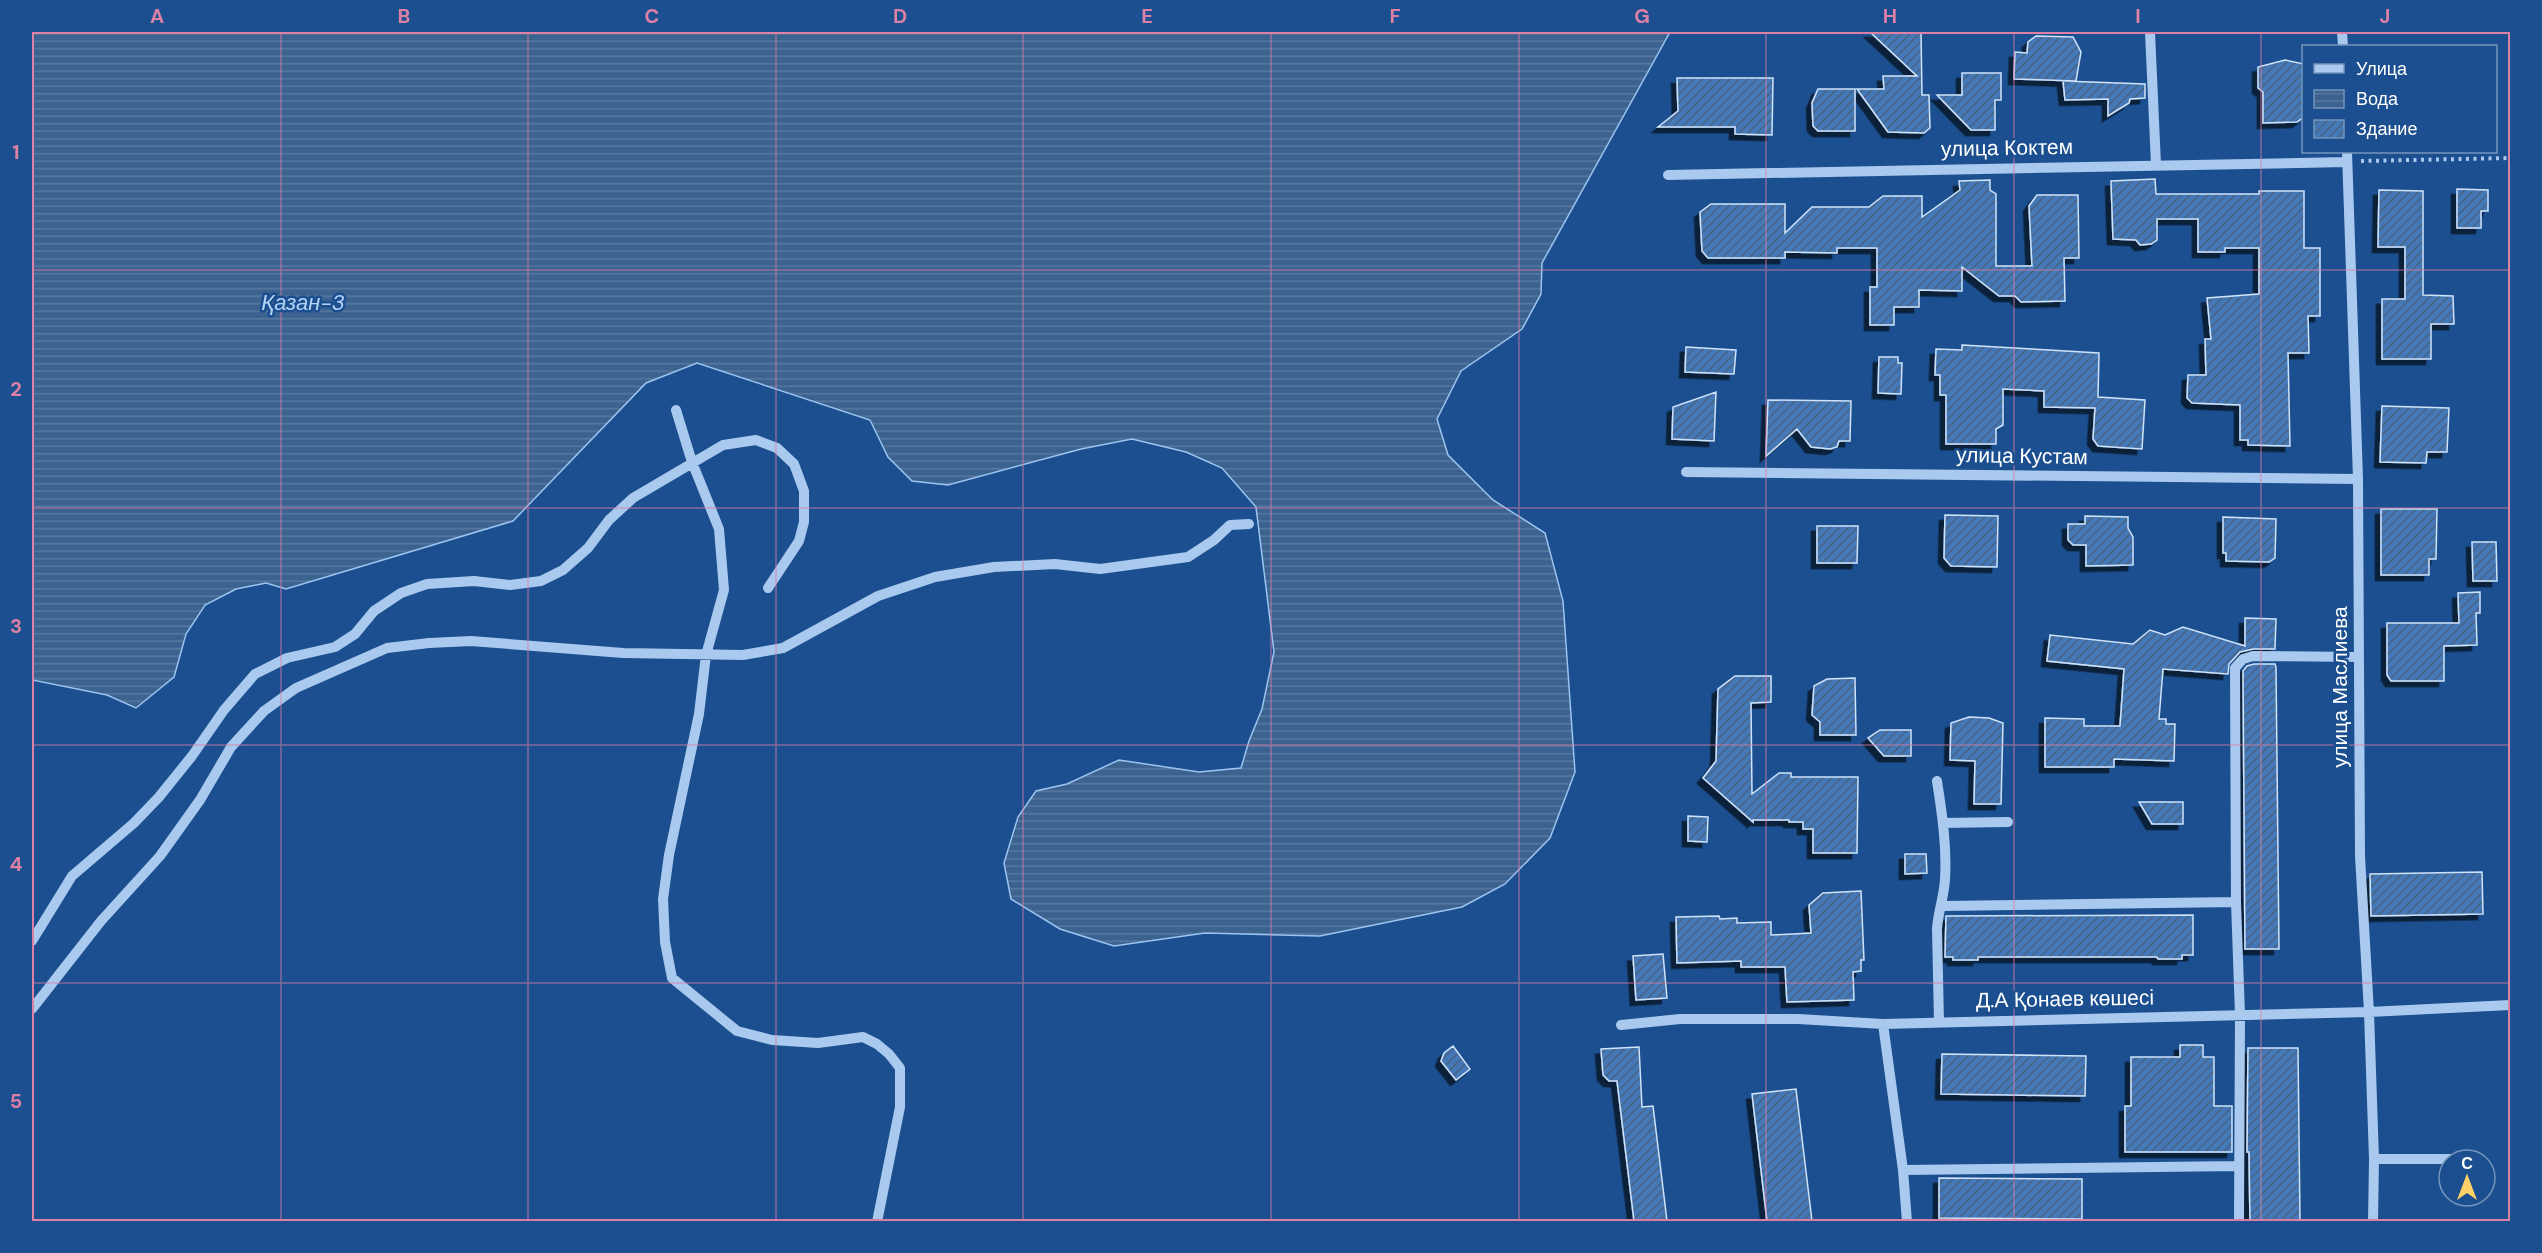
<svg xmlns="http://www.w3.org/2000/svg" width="2542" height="1253" font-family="'DM Sans',sans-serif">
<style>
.water{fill:url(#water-rules);stroke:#9cc4f0;stroke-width:1.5}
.building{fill:url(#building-hatch);stroke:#cfe3fa;stroke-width:1.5;filter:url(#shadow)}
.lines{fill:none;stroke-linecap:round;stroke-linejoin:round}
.path{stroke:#a9c9ee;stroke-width:4;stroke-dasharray:3 4.5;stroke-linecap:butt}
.minor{stroke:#a9c9ee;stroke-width:10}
.grid{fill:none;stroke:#dd80a5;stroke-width:1.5;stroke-opacity:0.55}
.labels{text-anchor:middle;stroke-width:5;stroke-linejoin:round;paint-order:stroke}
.street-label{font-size:21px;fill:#fff;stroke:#1b4f8f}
.water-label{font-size:22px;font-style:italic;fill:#b5d3f5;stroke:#1b4f8f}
.neatline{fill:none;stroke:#dd80a5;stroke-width:2}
.grid-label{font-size:20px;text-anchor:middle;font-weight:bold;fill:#dd80a5}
</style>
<defs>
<pattern id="water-rules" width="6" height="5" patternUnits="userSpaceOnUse" patternTransform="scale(1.5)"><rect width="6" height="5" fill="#3c6290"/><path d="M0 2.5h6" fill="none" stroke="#597aa1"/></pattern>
<pattern id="building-hatch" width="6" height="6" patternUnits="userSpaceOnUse" patternTransform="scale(1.5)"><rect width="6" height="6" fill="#4478b7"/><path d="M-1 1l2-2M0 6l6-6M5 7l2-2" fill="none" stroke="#486282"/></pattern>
<filter id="shadow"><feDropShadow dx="-5.5" dy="5.5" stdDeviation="0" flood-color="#0009"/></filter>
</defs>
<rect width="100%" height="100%" fill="#1b4f8f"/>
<path class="water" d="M32,32H1670L1542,263L1541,294L1522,329L1461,371L1437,419L1448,455L1493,500L1545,533L1563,601L1575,772L1550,838L1505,884L1462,907L1320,936L1205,933L1114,946L1060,929L1011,899L1004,863L1018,817L1036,791L1067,784L1119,760L1199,772L1241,768L1249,741L1262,709L1274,652L1256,507L1222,468L1186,452L1132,439L1081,449L948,485L912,481L888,457L870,420L697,363L646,383L513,521L286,589L266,583L236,589L205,605L186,634L174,677L136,708L107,695L32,680Z"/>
<path class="building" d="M1870,32H1921L1922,95H1929L1930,128L1924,133L1888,132L1857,89H1884L1883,76H1917Z
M2036,36L2073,37L2081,52L2076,81L2014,79L2015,52L2027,53L2028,42Z
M2285,60L2304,64V117L2297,122L2263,123V92L2258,88V67Z
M1962,73H2001V100H1995V130H1971L1937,95H1962Z
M1677,78H1773L1772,135L1735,134V127H1658L1678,111Z
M2063,81L2145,84V98L2130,99L2129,103L2108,116V99L2065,100Z
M1818,89H1855V131H1818L1813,126L1812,103Z
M2155,179L2156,194H2259V191H2304V248H2320V316H2308L2309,353H2288L2290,446L2248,445V440H2240V405L2192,403L2187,398L2188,375H2206L2205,339H2211L2207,298L2259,294V248H2225V252H2198V219H2157V240L2151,244L2140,245L2136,240L2113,239L2111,181Z
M1990,180V190L1996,194V266H2032L2029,206L2037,195H2078L2079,258H2064L2065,301L2021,302L2015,296H1999L1962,267V291L1919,290V307H1894V325H1870V287H1877V248H1837V253L1785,252V258H1708L1702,251L1700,212L1711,204H1785V233L1812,207H1869L1883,196H1922V217L1960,190L1959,181Z
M2457,189L2488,190V211H2481V228H2457Z
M2379,190L2423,191V295L2453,296L2454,324H2431V359H2382V299H2405V247H2378Z
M1962,345L2099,353L2098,397L2145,400L2142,449L2098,446L2093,439L2095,408L2044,407V391L2003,389V425L1996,429V444H1946V395H1940V375H1935L1936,349L1962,350Z
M1686,347L1736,350L1734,374L1685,372Z
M1879,357H1898V363H1902L1901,394L1878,393Z
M1716,392L1714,441L1672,439L1673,407Z
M1768,400L1851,401L1850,441H1839L1837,447L1830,449L1811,447L1797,429L1766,456Z
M2382,406L2449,408L2447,452H2427L2426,463L2380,462Z
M2381,509H2437L2436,559H2429V575H2381Z
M1945,515L1998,516L1997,567L1951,566L1944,558Z
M2085,516L2128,517V528L2133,537V565L2086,566V545H2073L2068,540V524H2085Z
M2223,517L2276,519L2275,558L2269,562L2226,561V553H2223Z
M1817,526H1858L1857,563H1817Z
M2472,542H2496L2497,581H2473Z
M2480,592V613H2476L2477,645L2444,646V681H2391L2387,675V623H2459L2458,593Z
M2245,618L2276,619L2275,649H2253L2240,652L2229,664L2228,674L2163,669L2159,719H2166V724H2175L2174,761L2114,759V767H2045V718L2084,719V726H2120L2124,669L2047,661L2050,635L2133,644L2150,630L2165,635L2183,627L2245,646Z
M2254,664H2275L2276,667L2279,949H2245L2243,671L2247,666Z
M1735,676H1771V702L1751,703L1752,794L1779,773H1791V777H1858L1857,853H1813V829H1803V822H1789V820H1753V822L1703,778L1716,761L1718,689Z
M1855,678L1856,735H1820V722L1812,715L1814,686L1827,679Z
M1969,717L1989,718L2003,723L2001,804H1974L1975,761L1950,760L1951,723Z
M1880,730H1911V756H1884L1868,738Z
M2139,802H2183V824H2152Z
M1688,816L1708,817L1707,842L1688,841Z
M1905,854H1926L1927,873L1905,874Z
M2482,872L2483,914L2371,916L2370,874Z
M1861,891L1864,960H1861V971L1853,972L1854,1000L1787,1002L1785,967H1741V961L1677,963L1676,917L1719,916L1720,919L1737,918V923L1771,922V935L1811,933L1809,905L1823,893Z
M2193,915V955H2182V959H2158L2157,957H1978V960H1953V957H1945L1946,916Z
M1663,954L1667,998L1636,1000L1633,956Z
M2180,1045H2203V1057H2214V1106H2232V1152H2125V1106H2131V1057H2180Z
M1453,1046L1470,1069L1456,1080L1441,1061L1444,1053Z
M1639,1047L1642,1107L1653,1106L1667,1221H1634L1617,1081H1609L1603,1075L1601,1049Z
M2248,1048H2298L2300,1221H2250L2249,1152H2247Z
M1942,1054L2086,1056L2085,1096L1941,1094Z
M1796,1089L1812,1221H1767L1752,1094Z
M1939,1178L2082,1179V1219L1939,1218Z"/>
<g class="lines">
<path class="path" d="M2361,161L2510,158"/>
<path class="minor" d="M2150,32L2156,165
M2342,32L2343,46
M2347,152L2358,479L2360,856L2369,1012L2374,1159L2373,1222
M1668,175L2347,162
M676,410L692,462L719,529L724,590L706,655L699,714L669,855L663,899L665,942L672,978L737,1031L772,1040L818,1043L863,1037L877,1044L889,1054L900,1068V1107L877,1222
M1686,472L2358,479
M1937,781C1942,813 1947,847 1945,879C1944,897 1938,912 1937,929L1939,1022
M1943,823L2008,822
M1943,906L2236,902
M32,941L72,876L134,823L159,797L192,756L224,710L255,674L287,658L335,647L355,634L374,611L401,593L427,584L474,581L510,585L541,581L563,570L588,548L609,520L633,498L723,445L756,440L777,448L794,464L804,491V522L799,541L768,588
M32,1009L101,921L160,856L200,800L231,747L264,711L296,688L387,648L429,643L471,641L623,653L743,655L783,648L878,596L935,577L994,567L1055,564L1100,569L1188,557L1214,540L1230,525L1249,524
M1883,1024L1903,1170L1907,1222
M1621,1025L1680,1019H1798L1883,1024L2369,1012L2510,1005
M2374,1159H2468
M1903,1170L2239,1166
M2239,1222L2240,1015L2236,902L2235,668L2243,659L2253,656L2359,657"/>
</g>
<path class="grid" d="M281,32V1222M528,32V1222M776,32V1222M1023,32V1222M1271,32V1222M1519,32V1222M1766,32V1222M2014,32V1222M2261,32V1222M32,270H2510M32,508H2510M32,745H2510M32,983H2510"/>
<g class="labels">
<g class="street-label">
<text transform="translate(2007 148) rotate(-1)" y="7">улица Коктем</text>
<text transform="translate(2022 456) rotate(1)" y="7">улица Кустам</text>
<text transform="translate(2340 687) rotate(-90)" y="7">улица Маслиева</text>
<text transform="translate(2065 999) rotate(-1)" y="7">Д.А Қонаев көшесі</text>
</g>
<g class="water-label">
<text x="303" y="310">Қазан-3</text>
</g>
</g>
<rect width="2542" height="1253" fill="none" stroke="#1b4f8f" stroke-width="66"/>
<rect x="2302" y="45" width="195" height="108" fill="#1b4f8f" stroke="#7695bc" stroke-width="1.5"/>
<rect x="2314" y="64" width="30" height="9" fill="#a9c9ee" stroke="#7695bc" stroke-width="1.5"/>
<text x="2356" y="75" font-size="18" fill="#ffffff">Улица</text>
<rect x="2314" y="90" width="30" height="18" fill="url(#water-rules)" stroke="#7695bc" stroke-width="1.5"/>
<text x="2356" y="105" font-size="18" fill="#ffffff">Вода</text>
<rect x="2314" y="120" width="30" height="18" fill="url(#building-hatch)" stroke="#7695bc" stroke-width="1.5"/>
<text x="2356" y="135" font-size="18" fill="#ffffff">Здание</text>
<g transform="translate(2467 1178)"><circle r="28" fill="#1b4f8f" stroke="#7695bc" stroke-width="1.5"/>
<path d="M0-4.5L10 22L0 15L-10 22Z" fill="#ffd166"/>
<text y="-9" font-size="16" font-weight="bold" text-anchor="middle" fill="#ffffff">С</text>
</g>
<rect x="33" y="33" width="2476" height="1187" class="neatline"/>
<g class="grid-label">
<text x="157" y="23">A</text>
<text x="404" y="23">B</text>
<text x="652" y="23">C</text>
<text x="900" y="23">D</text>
<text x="1147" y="23">E</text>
<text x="1395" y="23">F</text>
<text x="1642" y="23">G</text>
<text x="1890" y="23">H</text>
<text x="2138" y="23">I</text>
<text x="2385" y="23">J</text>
<text x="16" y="159">1</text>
<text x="16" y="396">2</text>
<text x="16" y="633">3</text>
<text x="16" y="871">4</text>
<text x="16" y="1108">5</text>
</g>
</svg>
